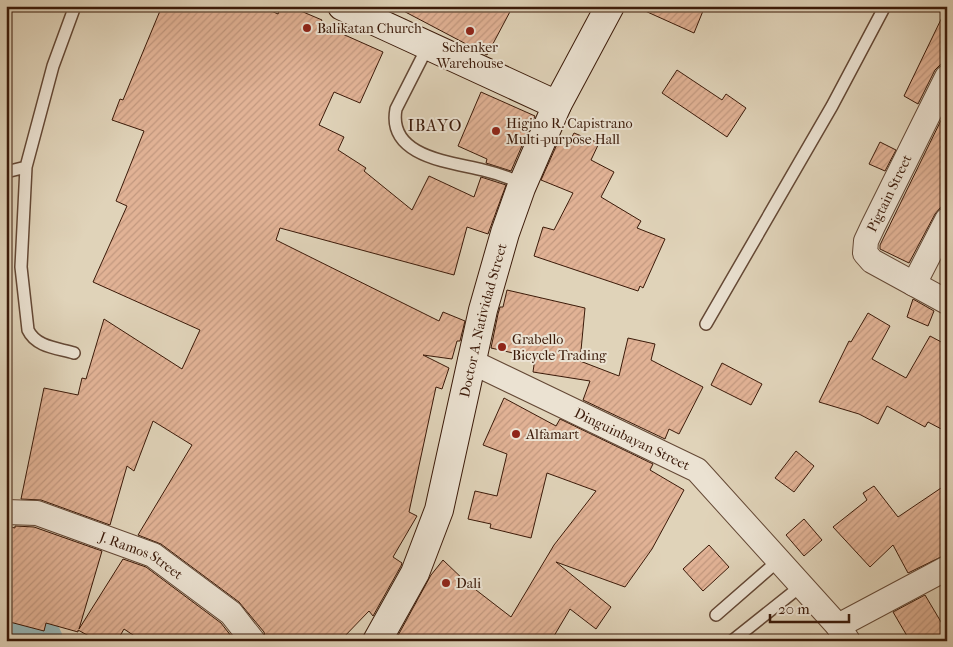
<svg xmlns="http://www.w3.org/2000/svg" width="953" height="647" font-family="'IM FELL French Canon',serif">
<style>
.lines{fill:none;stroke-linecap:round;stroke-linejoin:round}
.river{stroke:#96b6b7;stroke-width:48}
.building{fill:url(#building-hatch);stroke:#3b1a09}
.lane-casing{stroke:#644835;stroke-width:14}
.street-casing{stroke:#644835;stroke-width:26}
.secondary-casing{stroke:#3b1a09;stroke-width:30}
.lane{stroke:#ebe2d2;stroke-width:11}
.street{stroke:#ebe2d2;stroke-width:24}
.secondary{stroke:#ebe2d2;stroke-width:28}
.poi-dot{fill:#8f2418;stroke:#ebe2d2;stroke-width:2}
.labels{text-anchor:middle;stroke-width:4;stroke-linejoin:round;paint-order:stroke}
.poi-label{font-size:14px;fill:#3b1a09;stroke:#ebe2d2;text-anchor:start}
.street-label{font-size:14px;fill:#3b1a09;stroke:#ebe2d2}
.quarter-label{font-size:16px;letter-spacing:1px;fill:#3b1a09;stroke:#ebe2d2}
</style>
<defs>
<pattern id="building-hatch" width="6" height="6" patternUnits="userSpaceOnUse" patternTransform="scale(1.25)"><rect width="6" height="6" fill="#e1b295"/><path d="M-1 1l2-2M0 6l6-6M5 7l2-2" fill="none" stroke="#c2987f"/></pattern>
</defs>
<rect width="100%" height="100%" fill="#e0d3b9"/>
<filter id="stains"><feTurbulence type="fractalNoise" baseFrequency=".004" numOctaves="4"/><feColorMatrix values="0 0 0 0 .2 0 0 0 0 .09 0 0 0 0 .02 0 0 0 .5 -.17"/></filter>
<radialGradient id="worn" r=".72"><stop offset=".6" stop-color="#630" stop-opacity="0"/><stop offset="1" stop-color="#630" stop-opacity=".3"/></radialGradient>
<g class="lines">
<path class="river" d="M6,633L39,641"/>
</g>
<path class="building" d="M162,6H260L278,14L281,6H289L322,20L320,24L383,52L360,103L334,92L319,125L344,137L338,150L366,168L364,171L412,210L429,176L474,197L481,177L506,185L488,234L467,227L454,275L280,228L276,240L439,321L443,312L465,321L460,341H457L452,359L423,355L449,368L442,389L436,387L409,512L417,516L393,557L402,563L401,566L373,616L369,611L340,641H266L264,632L239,602L161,544L138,535L192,445L153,421L134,471L127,466L110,525L41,500L21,499L44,388L78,395L82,378L86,379L104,319L182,369L200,330L93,282L127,206L116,201L144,131L112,120L120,99L123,100Z
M394,6H513L487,55Z
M634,6H705L694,33Z
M947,7V63L940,65L935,70L918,104L904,96Z
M677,70L722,100L726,94L746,108L727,137L662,93Z
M481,92L535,116L511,171L486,163L487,159L458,146Z
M947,108V206L940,208L935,214L909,263L880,249V245Z
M574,133L599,143L591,160L614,172L601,197L641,221L637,228L665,239L643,288L640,286L638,291L534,256L543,227L554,230L573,193L541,180L558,142L567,146Z
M880,142L896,150L885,171L869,164Z
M507,290L585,308L580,361L619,376L628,338L655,344L651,360L703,387L679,434L669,429L665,439L583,400L590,381L533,372L535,358L491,348L498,314L500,307H503Z
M913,299L934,311L928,326L907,317Z
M868,313L890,326L872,359L906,378L930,336L947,345V432L928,422L925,427L887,406L878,424L859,414L819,402L849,341L851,342Z
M722,363L762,384L751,405L711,385Z
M504,398L556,426L560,419L653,464L650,470L684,490L652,549L625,587L556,562L611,607L596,629L570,609L551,641H395L431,575L443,560L467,583L511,617L554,545L596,491L547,473L531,538L490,528L491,524L468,519L475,491L497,496L507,454L483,445Z
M796,451L814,466L794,492L775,478Z
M947,484V554L908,573L893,545L870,567L833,527L867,500L863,493L874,486L898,517Z
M804,519L822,540L804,556L786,535Z
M6,526L15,528V526L34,527L102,551L79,629L123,559L146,567L221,623L235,641H142L124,629L117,641H98L78,630V632L46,623L44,631L6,621Z
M709,545L729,567L703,591L683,569Z
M925,595L947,632V641H910L893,612Z"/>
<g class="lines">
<defs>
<path id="lane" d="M428,46L396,109C387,157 451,162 483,170C496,173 510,178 523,184
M6,172L26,167
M706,324L832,106L885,6
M74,353C57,348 36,347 28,330L21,267L26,167L53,66L75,6
M716,615L779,560
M732,641L801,586"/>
<g id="street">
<path d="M947,77L873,226L866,241L865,253L872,261L947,302"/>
<path d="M914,284L947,220"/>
<path id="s1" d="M470,361L697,470L838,626L848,641"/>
<path id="s2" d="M6,512L37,513L153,555L231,613L253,641"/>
<path d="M838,626L947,568"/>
</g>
<g id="secondary">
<path d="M342,6L557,105"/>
<path id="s3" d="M377,641L415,573L439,510L483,310L505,233L521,188L557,105L610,6"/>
</g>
</defs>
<use href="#lane" class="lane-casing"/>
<use href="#street" class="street-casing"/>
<use href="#secondary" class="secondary-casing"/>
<use href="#lane" class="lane"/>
<use href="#street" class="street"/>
<use href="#secondary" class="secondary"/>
</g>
<g class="poi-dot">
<circle cx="307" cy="28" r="5"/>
<circle cx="470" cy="31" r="5"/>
<circle cx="496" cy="131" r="5"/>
<circle cx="502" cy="347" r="5"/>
<circle cx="516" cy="434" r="5"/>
<circle cx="446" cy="583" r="5"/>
</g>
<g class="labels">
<g class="poi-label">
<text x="317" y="33">Balikatan Church</text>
<text x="470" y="52" text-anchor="middle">Schenker<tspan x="470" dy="16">Warehouse</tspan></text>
<text x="506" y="128">Higino R. Capistrano<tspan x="506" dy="16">Multi-purpose Hall</tspan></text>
<text x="512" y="344">Grabello<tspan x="512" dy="16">Bicycle Trading</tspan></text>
<text x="526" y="439">Alfamart</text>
<text x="456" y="588">Dali</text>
</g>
<g class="street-label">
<text transform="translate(889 193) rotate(-64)" y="5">Pigtain Street</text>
<text dy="5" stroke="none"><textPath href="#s3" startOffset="340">Doctor A. Natividad Street</textPath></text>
<text dy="5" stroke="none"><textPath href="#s1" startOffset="180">Dinguinbayan Street</textPath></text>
<text dy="5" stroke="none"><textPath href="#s2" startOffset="144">J. Ramos Street</textPath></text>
</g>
<g class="quarter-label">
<text x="435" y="131">IBAYO</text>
</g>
</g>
<rect width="953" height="647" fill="none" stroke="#e0d3b9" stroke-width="25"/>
<rect x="8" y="8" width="938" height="632" fill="none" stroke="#3b1a09" stroke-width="2.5"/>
<rect x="12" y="12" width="928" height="622" fill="none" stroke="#3b1a09"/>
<path d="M770 614v8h79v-8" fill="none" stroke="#3b1a09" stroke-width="2.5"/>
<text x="778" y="614" font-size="15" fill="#3b1a09" stroke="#ebe2d2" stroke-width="4" paint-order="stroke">20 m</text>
<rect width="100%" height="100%" filter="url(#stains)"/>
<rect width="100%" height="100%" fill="url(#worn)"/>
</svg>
